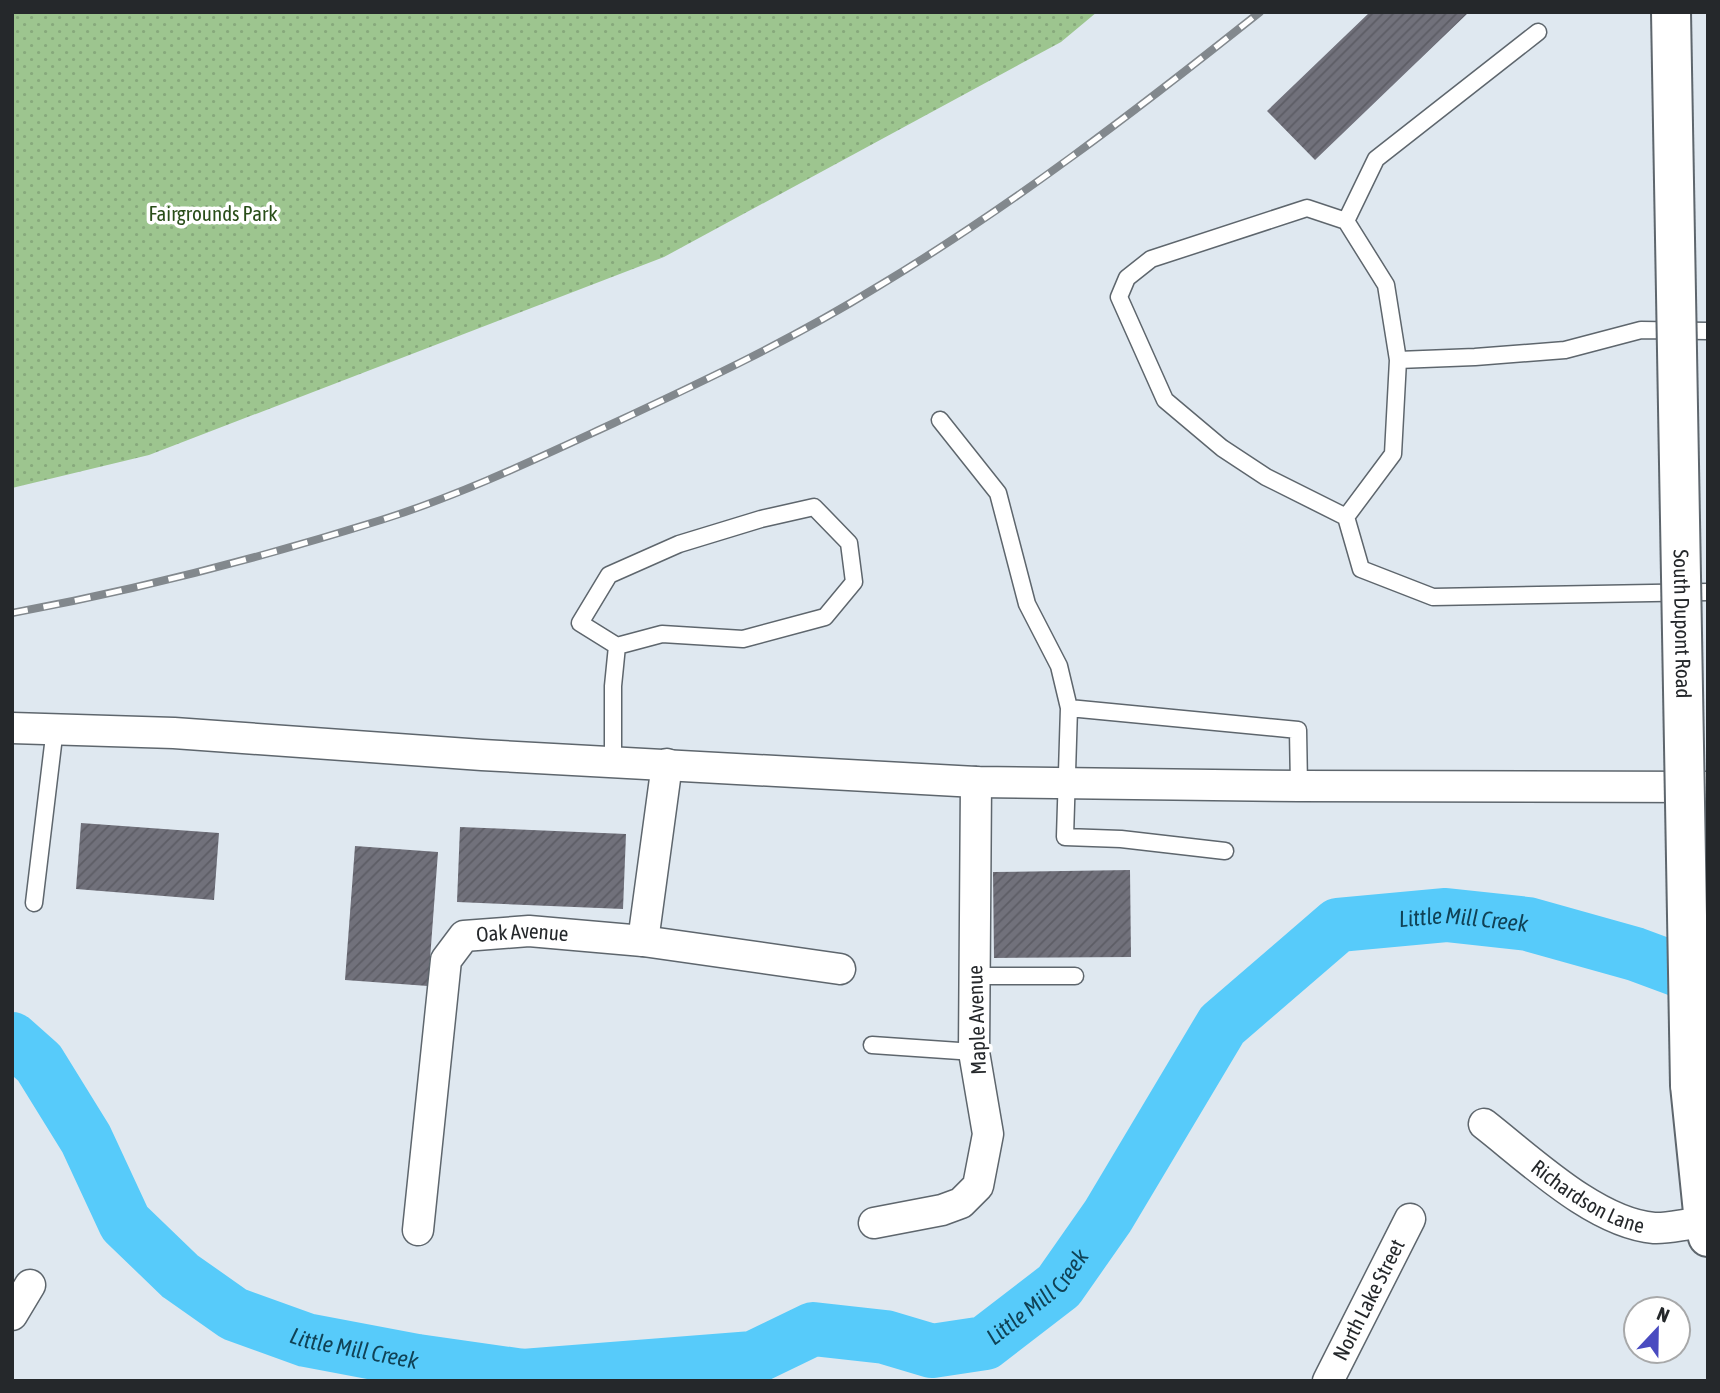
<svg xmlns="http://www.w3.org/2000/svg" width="1720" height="1393" font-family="'Asap Condensed',sans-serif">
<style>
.park{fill:url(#park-dots)}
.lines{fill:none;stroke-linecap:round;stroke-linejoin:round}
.river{stroke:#57cbfa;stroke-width:54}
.building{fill:url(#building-hatch)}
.service-casing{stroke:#5e666d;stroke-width:19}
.minor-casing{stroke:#5e666d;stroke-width:33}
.primary-casing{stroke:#5e666d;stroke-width:42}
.service{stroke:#fff;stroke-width:16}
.minor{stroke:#fff;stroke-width:30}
.primary{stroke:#fff;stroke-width:38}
.rail-casing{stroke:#82888d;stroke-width:8}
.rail{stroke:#fff;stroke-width:5;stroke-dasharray:16;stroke-linecap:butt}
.primary-bridge-casing{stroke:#5e666d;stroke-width:42;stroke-linecap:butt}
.primary-bridge{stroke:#fff;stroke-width:38}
.labels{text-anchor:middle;stroke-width:7;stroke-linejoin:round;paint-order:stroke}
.park-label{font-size:21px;fill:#294e19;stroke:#fff}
.street-label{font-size:21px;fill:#25282b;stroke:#fff}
.water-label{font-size:23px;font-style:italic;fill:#104256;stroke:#fff}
</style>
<defs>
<pattern id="park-dots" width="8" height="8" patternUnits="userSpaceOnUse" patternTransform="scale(1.75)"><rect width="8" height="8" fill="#9dc58f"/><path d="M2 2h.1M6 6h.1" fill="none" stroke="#87a97c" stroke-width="1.8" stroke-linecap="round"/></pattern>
<pattern id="building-hatch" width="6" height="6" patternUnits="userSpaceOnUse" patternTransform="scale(1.75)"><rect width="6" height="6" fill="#71717b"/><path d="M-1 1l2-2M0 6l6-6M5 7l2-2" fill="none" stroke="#5d5d65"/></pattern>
</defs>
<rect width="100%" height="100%" fill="#dfe8f0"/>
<path class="park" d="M12,12H1097L1061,42L664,257L149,455L12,488Z"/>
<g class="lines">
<path class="river" id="s1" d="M12,1039L39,1063L86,1139L125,1223L180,1276L234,1314L306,1340L417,1361L523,1376L753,1358L813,1329L885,1337L932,1351L985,1343L1059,1286L1108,1216L1222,1025L1338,925L1446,915L1528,924L1635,954L1708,981"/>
</g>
<path class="building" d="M1370,12H1469L1315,160L1267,111Z
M81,823L219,833L214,900L76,889Z
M460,827L626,834L623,909L457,902Z
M355,846L438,852L428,986L345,980Z
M1130,870L1131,957L994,958L993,872Z"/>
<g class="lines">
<defs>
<path id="service" d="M1346,221L1376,159L1538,32
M1708,331L1641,330L1565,350L1475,357L1398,360L1393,454L1346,517L1361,569L1433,597L1708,592
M940,420L998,493L1027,604L1059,666L1069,708L1065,837L1121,839L1225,851
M1346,517L1266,477L1222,448L1165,400L1119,297L1127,278L1151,259L1307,208L1346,221L1386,285L1398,360
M1069,708L1298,730L1299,786
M613,762V686L617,646L662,634L743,639L825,617L854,582L849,543L814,507L761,519L679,544L609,575L580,623L617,646
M34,903L55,728
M974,976H1075
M872,1045L974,1052"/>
<g id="minor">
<path d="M12,728L174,733L482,755L976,782L1299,786L1708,787"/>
<path d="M643,941L667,764"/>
<path id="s2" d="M1484,1124C1529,1159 1595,1223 1654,1228C1671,1229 1690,1222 1708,1223"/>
<path d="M874,1223L942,1210L961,1203L978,1186L988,1134L974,1052L976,782"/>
<path id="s3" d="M418,1230L446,960L464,936L529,931L643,941L840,969"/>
<path d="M12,1315L30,1285"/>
<path id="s4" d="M1328,1381L1410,1219"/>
</g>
<path id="primary" d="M1690,1085L1704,1222L1708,1237"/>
</defs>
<use href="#service" class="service-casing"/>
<use href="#minor" class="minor-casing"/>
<use href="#primary" class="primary-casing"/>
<use href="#service" class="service"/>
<use href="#minor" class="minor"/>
<use href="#primary" class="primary"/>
<defs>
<path id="rail" d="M12,613C136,590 260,558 381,520C461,495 538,458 614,423C704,381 793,339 877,287C1012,206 1137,110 1260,12"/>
</defs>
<use href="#rail" class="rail-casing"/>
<use href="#rail" class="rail"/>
<defs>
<g id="primary-bridge">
<path id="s5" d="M1671,12L1690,1085"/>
</g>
</defs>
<use href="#primary-bridge" class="primary-bridge-casing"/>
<use href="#primary-bridge" class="primary-bridge"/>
</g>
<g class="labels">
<g class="park-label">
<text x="213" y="221">Fairgrounds Park</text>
</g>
<g class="street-label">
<text dy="7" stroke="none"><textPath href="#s5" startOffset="612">South Dupont Road</textPath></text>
<text dy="7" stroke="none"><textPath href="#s3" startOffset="360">Oak Avenue</textPath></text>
<text transform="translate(977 1020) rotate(-92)" y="7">Maple Avenue</text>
<text dy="7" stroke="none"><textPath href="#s2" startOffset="128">Richardson Lane</textPath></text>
<text dy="7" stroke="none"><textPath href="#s4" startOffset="91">North Lake Street</textPath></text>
</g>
<g class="water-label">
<text dy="8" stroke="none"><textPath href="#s1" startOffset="1810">Little Mill Creek</textPath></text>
<text dy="8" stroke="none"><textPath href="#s1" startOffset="1200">Little Mill Creek</textPath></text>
<text dy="8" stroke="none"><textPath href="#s1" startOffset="486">Little Mill Creek</textPath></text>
</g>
</g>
<rect width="1720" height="1393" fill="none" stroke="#25282b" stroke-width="28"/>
<g transform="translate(1657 1330) rotate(22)"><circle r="33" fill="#ffffff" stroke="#a8a9aa" stroke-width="2"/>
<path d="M0-5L12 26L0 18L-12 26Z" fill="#494bc0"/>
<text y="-10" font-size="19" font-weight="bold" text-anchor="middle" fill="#25282b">N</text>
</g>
</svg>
